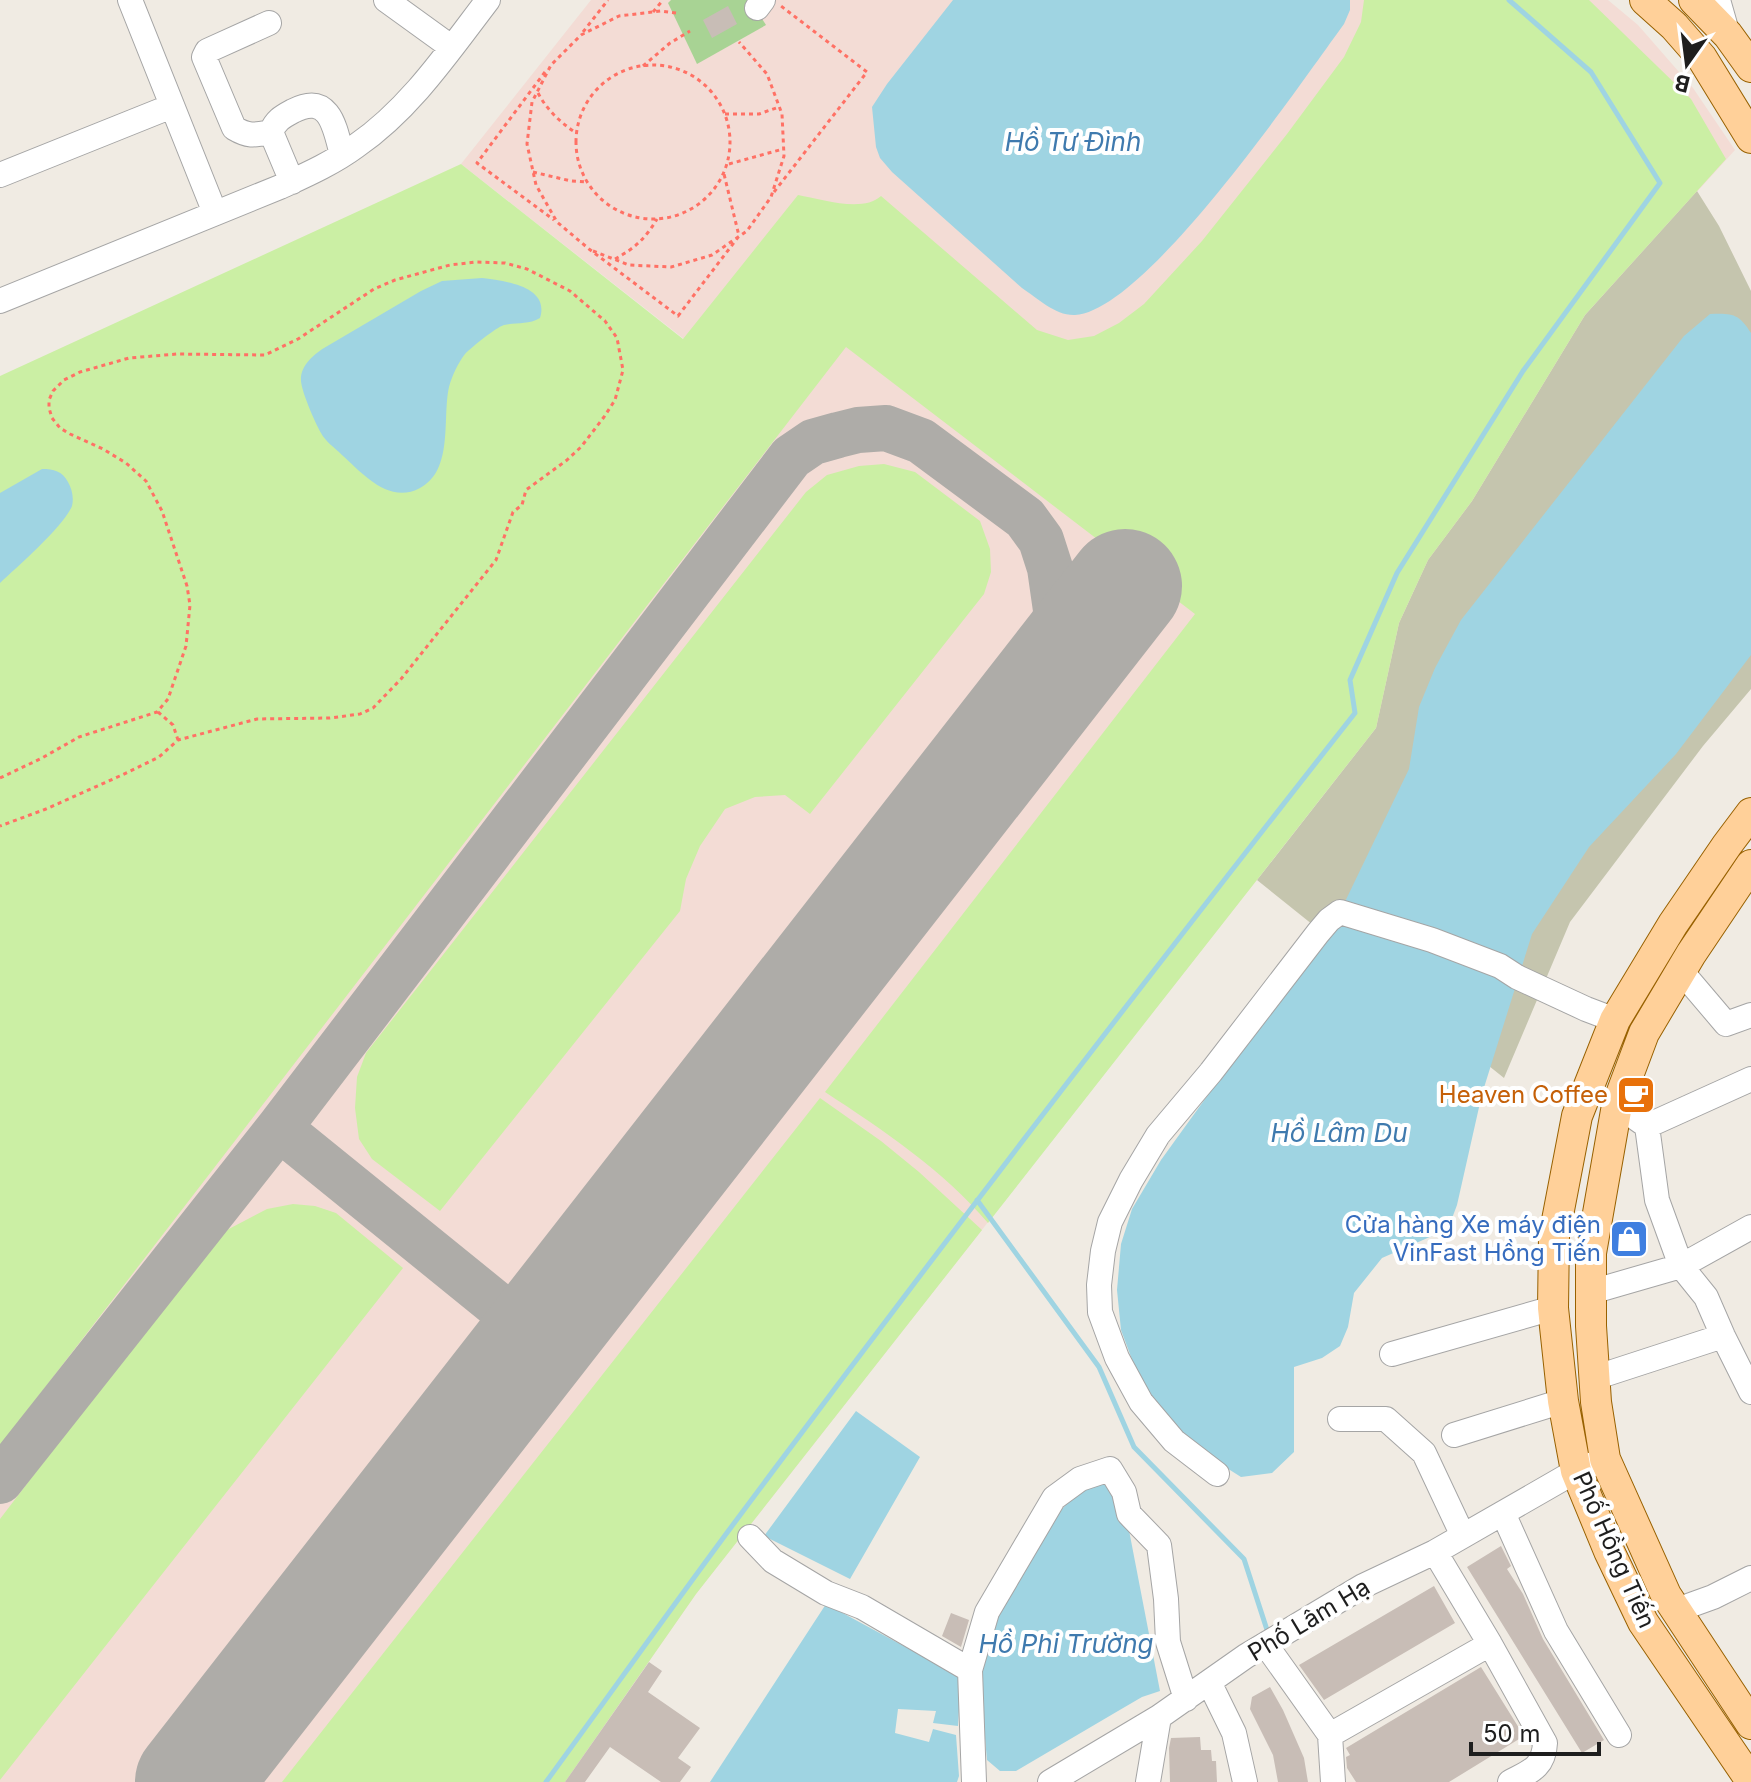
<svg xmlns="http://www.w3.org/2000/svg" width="1751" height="1782" font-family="Inter,sans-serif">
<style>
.military{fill:#f3dcd5}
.construction{fill:#c5c5ae}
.grass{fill:#cbefa4}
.forest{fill:#a8d394}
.water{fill:#9fd4e2}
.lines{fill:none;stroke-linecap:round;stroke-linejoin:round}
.stream{stroke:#9fd4e2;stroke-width:5}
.taxiway{stroke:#aeaca8;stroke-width:46}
.runway{stroke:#aeaca8;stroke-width:114}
.building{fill:#c8bdb6}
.minor-casing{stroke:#a5a5a5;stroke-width:26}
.major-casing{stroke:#986100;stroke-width:32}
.path{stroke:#ff7165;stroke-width:3;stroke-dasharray:4 4;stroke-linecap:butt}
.minor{stroke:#fff;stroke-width:24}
.major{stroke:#ffd099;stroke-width:30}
.labels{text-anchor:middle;stroke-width:8;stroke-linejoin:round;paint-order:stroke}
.food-label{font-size:24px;fill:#c56008;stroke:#fff;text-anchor:end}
.shop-label{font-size:24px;fill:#366cbe;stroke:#fff;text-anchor:end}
.street-label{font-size:24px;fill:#1e1e1e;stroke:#fff}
.water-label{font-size:26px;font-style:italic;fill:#3f7aae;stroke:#fff}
</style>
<rect width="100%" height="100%" fill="#f0ebe3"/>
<path class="military" d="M591,0H1608L1638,25L1693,88L1735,150L1585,315L1376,728L696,1594L565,1782H0V1250L684,339L461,164Z"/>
<path class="construction" d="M1697,191L1719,226L1751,291V689L1703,746L1570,922L1504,1078L1257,880L1376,728L1399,623L1428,560L1472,501L1585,315Z"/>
<path class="grass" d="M1364,0H1589L1691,99L1726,159L1585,315L1472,501L1428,560L1399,623L1376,728L988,1223C943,1170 883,1130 825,1092L1195,614L846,347L0,1446V376L461,164L683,339L798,195C821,199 863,213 881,196L1037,330L1068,340L1094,336L1119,323L1144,304L1202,241L1287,134L1344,57L1361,22Z
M884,464L915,472L980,521L990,549L991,572L984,594L810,814L785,795L755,797L725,809L700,846L686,879L680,911L440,1211L372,1159L359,1139L355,1108L357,1077L366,1053L806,492L827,475L859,466Z
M820,1098L881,1141L919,1172L982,1230L696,1594L565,1782H282Z
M293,1204L315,1206L336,1213L403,1268L0,1780V1519L201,1256L225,1231L267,1209Z"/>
<path class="forest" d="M671,0H750L766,25L697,64L668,3Z"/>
<path class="water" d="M953,0H1350V10L1344,24C1300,84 1146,311 1075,315C1056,316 1037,298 1022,288L892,172L880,158L876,147L872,107L887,84Z
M482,278C505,281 550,286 540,318C528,325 517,322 504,325C495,328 472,347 465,354C458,363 452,376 449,387C442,418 454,470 420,488C389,505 362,473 342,455C335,448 325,441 321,433C315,422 302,393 301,381C300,366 313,355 324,348L421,291L442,281Z
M1710,314C1733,313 1739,314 1751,333V655L1676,754L1589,847L1532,934L1482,1094L1457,1205L1448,1229L1382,1258L1354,1293L1348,1327L1340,1346L1322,1358L1294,1367V1452L1272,1473L1241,1477L1178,1437L1137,1373L1121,1330L1117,1290L1121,1244L1132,1209L1161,1160L1340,912L1409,769L1419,707L1435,668L1461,620L1684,336Z
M42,469C54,469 62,471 68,482C72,489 74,498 72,506C64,526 17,567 0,583V493Z
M856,1411L920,1457L850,1579L764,1536Z
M1106,1475L1122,1494L1160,1691L1142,1697L1118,1711L1016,1771H1000L987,1760L977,1651L1044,1526L1059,1513L1082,1485Z
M826,1604L961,1677L958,1726L933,1723L936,1711L898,1709L895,1733L929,1742L933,1729L956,1735L959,1776L957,1782H710Z"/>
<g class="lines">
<path class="stream" d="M977,1200L1099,1367L1134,1447L1244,1559L1268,1633
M546,1782C608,1697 669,1611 732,1526C936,1252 1144,981 1355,713L1350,680L1397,573L1523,371L1660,183L1591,72L1509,0"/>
<path class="taxiway" d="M279,1128L538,1338
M0,1481L279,1128L791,457L813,442L838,435L858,430L886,428L921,441L1025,518L1041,540L1050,568L1056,610L1054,639L1037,698"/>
<path class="runway" d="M192,1782L1125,586"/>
</g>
<path class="building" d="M728,6L737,24L712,38L703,20Z
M1501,1546L1511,1566L1507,1569L1523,1594L1543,1639L1604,1740L1582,1753L1467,1567Z
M1434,1586L1455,1623L1324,1700L1299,1665Z
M951,1613L969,1620L961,1647L942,1636Z
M649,1662L662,1671L648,1692L700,1728L678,1758L691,1767L680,1782H661L610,1747L585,1782H565Z
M1481,1667L1524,1736L1449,1782H1356L1347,1768L1346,1757L1350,1755L1346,1748Z
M1270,1687L1283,1710L1304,1758L1308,1782H1278L1273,1755L1250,1709L1252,1697Z
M1200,1737L1201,1750H1211L1212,1761H1216L1217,1782H1170L1169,1748L1171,1738Z"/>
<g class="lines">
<defs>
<path id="minor" d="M130,0L215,213
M386,0L451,47
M1718,0L1728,35
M757,8L763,0
M269,23L207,51L204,57L234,128C249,137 255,135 271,132
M0,175L172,106
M292,182L271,132C276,120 282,117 293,111C330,92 335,128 342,155
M0,301L280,187C306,175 333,163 356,146C410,109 449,51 488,0
M1681,971L1726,1024L1751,1015
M1617,1105L1647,1126L1657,1200L1681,1266L1706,1297L1723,1336L1751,1392
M1647,1126L1751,1079
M1591,1292L1681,1266L1751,1227
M1392,1354L1553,1308
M1594,1378L1723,1336
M1340,1419H1386L1424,1453L1463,1536
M1454,1435L1563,1401
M1217,1474L1174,1441L1141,1402L1117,1358L1100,1312L1099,1285L1103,1251L1110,1222L1131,1180L1158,1135L1211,1072L1318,933L1329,920L1340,912L1432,940L1500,966L1517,977L1586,1009L1615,1020
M1503,1513L1556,1631L1619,1735
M750,1537L773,1561L826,1593L862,1607L970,1670
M1435,1552L1490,1644L1545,1743C1544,1768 1529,1772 1510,1782
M1677,1610L1713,1597L1751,1578
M1266,1645L1330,1735L1333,1782
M1209,1682L1234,1733L1245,1782
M1330,1735L1490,1644
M974,1782L970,1670L987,1612L1054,1498L1080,1479L1110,1469L1124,1492L1129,1514L1159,1545L1166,1599L1168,1642L1186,1699
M1050,1782L1159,1717L1246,1656L1363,1586L1435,1552L1576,1471L1605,1459
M1148,1782L1159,1717"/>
<path id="major" d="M1645,0L1674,26L1702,58L1751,138
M1694,0L1728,35L1751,67
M1751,813L1727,845L1673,924L1615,1020L1577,1116L1554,1236L1553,1308L1563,1401L1576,1471L1609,1551L1643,1622L1751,1781
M1751,865L1691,954L1644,1033L1617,1105L1591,1253V1326L1596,1402L1605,1459L1666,1595L1751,1724"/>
</defs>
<use href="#minor" class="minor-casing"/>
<use href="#major" class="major-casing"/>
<path class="path" d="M653,12L663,0
M676,13L661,11L619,16L581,35L551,65L532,102L527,144L536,185L557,222L589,249L678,316L739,236L724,174
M583,32L608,0
M576 142a77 77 0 1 1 154 0a77 77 0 1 1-154 0Z
M643,66L670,43L690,31
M545,72L477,163L554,220
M538,93C547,110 560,122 576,133
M725,114H759L779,107
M729,164L783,149
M533,172L571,181L586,182
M774,192L867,72L781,6
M593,251L629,265L671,267L712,255L747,231L771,197L784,156L782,114L767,74L739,42
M615,259C635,248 645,239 657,219
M158,712L173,725L178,740
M0,778L42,758L79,737L157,712L168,699L186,646L190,605L187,586L162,511L146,481L126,463L103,449L70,434L60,428L52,418L49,408V400L53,391L64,380L80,372L129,358L177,354L265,355L298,339L374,289L395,280L450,265L476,262L505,263L527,269L570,291L605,321L617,338L623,370L615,400L604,417L581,447L567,460L526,490L522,505L513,512L496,560L401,679L373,708L360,714L330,718L257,719L178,740L159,757L122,775L46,809L0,826"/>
<use href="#minor" class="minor"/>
<use href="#major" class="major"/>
</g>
<defs>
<symbol id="cafe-square" viewBox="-11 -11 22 22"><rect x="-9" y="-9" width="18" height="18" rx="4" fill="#e8710a" stroke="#fff"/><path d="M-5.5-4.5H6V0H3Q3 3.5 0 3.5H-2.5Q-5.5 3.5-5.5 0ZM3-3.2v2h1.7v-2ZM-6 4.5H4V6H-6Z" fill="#fff"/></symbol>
<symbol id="shop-square" viewBox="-11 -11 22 22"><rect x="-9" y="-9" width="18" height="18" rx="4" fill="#3f7fe0" stroke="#fff"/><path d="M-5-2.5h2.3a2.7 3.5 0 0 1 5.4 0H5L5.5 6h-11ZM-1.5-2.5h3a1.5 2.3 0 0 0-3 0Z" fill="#fff"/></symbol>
</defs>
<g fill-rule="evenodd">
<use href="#cafe-square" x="1614" y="1073" width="44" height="44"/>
<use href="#shop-square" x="1607" y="1217" width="44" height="44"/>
</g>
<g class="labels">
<g class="food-label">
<text x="1608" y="1103">Heaven Coffee</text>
</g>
<g class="shop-label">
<text x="1601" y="1233">Cửa hàng Xe máy điện<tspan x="1601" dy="28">VinFast Hồng Tiến</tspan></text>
</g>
<g class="street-label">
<text transform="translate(1614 1550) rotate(66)" y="8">Phố Hồng Tiến</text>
<text transform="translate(1309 1620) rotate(-31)" y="8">Phố Lâm Hạ</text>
</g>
<g class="water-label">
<text x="1073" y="151">Hồ Tư Đình</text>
<text x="1339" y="1142">Hồ Lâm Du</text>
<text x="1066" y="1653">Hồ Phi Trường</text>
</g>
</g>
<g transform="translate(1687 64) rotate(194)" stroke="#ffffff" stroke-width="6" paint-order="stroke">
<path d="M0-6L14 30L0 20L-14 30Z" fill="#1e1e1e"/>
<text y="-12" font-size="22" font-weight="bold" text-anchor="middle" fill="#1e1e1e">B</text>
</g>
<path d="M1471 1742v12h128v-12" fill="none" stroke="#1e1e1e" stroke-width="4"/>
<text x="1483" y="1742" font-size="24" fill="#1e1e1e" stroke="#ffffff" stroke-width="6" paint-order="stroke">50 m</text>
</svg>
